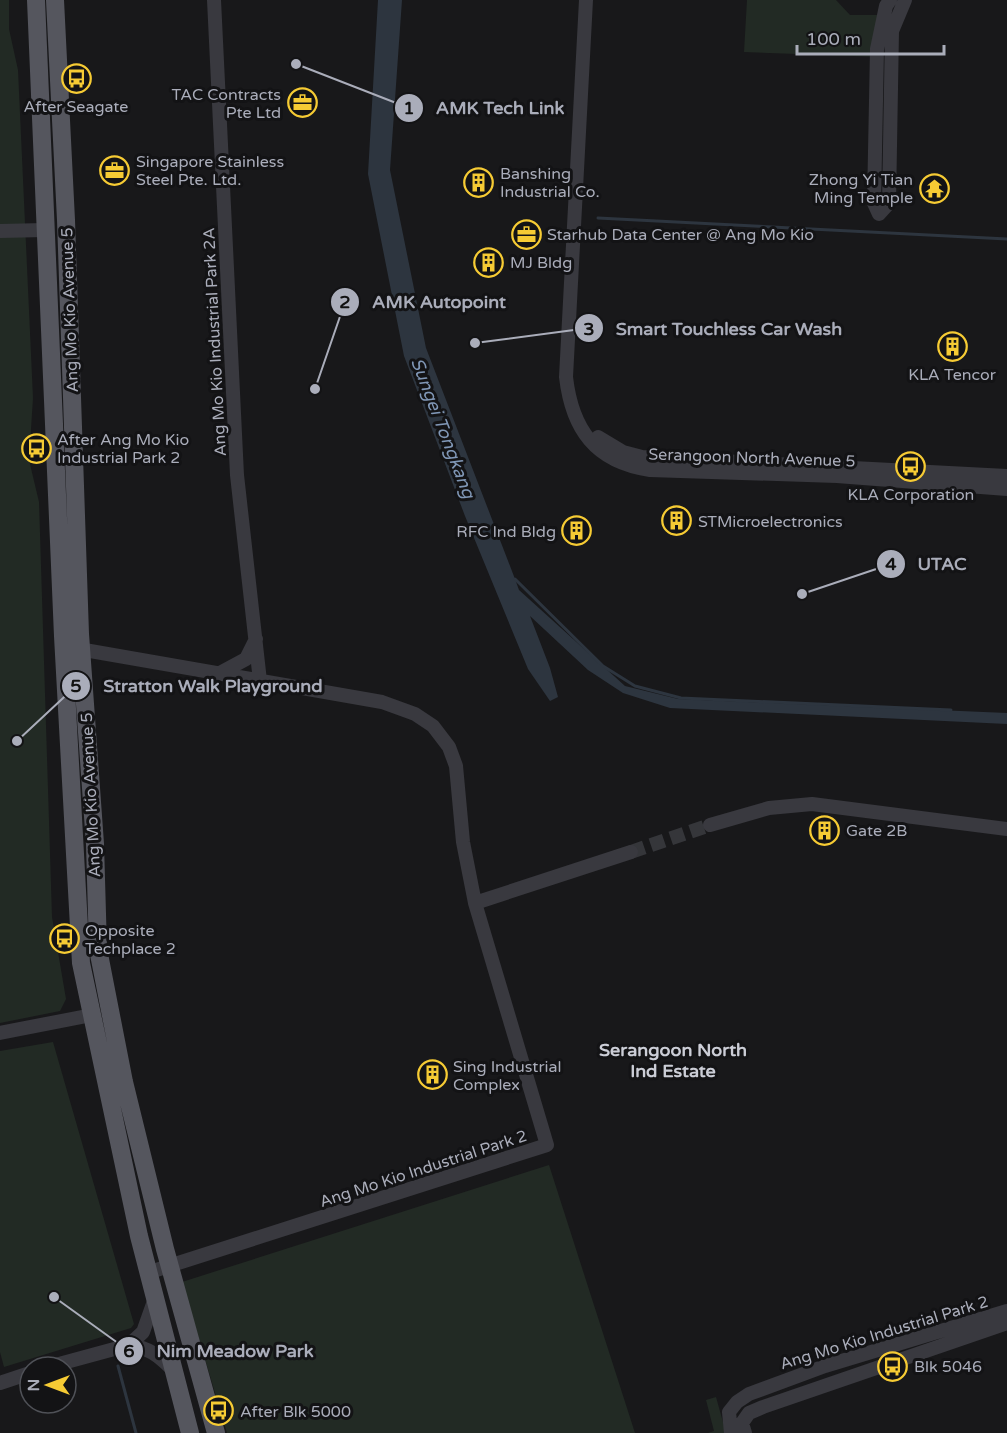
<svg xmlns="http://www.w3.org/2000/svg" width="1007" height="1433" font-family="'Varela Round',sans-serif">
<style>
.green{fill:#222a24}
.water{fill:#2d353f}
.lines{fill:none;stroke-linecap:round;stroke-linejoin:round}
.stream{stroke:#2d353f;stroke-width:3}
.minor-tunnel{stroke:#35363a;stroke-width:14;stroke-dasharray:14 7;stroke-linecap:butt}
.minor{stroke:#39393f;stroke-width:14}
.major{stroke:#55565e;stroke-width:18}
.labels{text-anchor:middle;stroke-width:6;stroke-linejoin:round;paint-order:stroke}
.poi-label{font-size:16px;fill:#aaadba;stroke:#131315;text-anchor:start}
.street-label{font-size:16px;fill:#aaadba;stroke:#131315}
.water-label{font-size:18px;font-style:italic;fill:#8097b6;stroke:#131315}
.neighbourhood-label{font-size:18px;font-weight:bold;fill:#cbcdd6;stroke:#131315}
.leader{fill:none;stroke:#aaadba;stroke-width:2}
.callout-dot{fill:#aaadba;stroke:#131315;stroke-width:2}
.mark-label{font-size:18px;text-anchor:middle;font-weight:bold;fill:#111}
.callout-label{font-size:18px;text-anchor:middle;font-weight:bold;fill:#aaadba;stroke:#131315;stroke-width:6;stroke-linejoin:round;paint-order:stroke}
</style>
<rect width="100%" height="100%" fill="#18181a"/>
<path class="green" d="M0,0H9V29L18,70L33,398L29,460L39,502L52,917L66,999L60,1011L0,1023Z
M747,0H836L850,15H887L881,57L744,52Z
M53,1042L134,1324L131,1328L4,1367L0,1352V1051Z
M549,1165L635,1433H227L182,1282Z
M716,1397L726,1433H708L714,1431L706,1400Z"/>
<path class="water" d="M378,0H402L390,170L426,348L515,579L519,590L625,686L678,699L1007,713V724L670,708L623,693L588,670L530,616L550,668L558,697L550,701L528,669L465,516L404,356L368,174Z"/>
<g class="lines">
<path class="stream" d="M598,218L1007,239
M515,579L603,666L635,686L681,698L951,710
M118,1366L136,1433"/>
<path class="minor-tunnel" d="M631,852L710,825"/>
<path class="minor" d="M214,0L237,475L260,681
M586,0L566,377C572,429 595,462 650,470L837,476L1007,489
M890,0L886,6L877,49L874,203L879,214L889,203L892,31L905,0
M0,231L45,230
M598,437L623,452L642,457L1007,476
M73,648L382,702L415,714L433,726L449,747L456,766L463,842L475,903L547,1145L147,1273
M220,673L246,659L256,639
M710,825L769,808L812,804L1007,829
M475,903L631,852
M0,1033L92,1015
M154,1301L143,1332L129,1345C149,1348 158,1355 172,1369
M48,1367L129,1345
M0,1383L30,1373
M731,1433L729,1412L737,1402L749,1394L825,1366L1007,1311
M745,1433L742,1423L749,1413L763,1407L1007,1323"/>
<path class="major" d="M36,0L63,636L81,963L139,1236L190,1433
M55,0L66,220L80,634L95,844L98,949L124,1082L165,1249L216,1433"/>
</g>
<defs>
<symbol id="bus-ring" viewBox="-11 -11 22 22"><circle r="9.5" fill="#131315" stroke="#f6cb34" stroke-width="1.5"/><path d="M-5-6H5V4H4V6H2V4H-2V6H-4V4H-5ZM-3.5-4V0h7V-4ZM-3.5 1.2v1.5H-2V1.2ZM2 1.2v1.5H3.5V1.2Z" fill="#f6cb34"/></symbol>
<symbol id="office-ring" viewBox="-11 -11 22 22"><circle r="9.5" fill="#131315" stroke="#f6cb34" stroke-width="1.5"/><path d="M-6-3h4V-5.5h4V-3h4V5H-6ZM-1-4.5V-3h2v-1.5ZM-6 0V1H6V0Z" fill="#f6cb34"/></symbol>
<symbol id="building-ring" viewBox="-11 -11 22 22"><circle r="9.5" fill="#131315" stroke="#f6cb34" stroke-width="1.5"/><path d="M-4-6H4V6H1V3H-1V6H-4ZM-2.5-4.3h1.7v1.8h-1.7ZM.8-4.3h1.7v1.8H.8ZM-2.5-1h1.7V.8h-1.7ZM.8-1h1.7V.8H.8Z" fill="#f6cb34"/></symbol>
<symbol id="temple-ring" viewBox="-11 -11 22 22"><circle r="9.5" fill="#131315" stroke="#f6cb34" stroke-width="1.5"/><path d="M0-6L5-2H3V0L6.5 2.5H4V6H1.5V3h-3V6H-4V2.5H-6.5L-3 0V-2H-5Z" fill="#f6cb34"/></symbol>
</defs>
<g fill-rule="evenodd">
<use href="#bus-ring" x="60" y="62" width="33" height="33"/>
<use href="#office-ring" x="286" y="86" width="33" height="33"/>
<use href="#office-ring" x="98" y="154" width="33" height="33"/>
<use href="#building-ring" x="462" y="166" width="33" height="33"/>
<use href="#temple-ring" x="918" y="172" width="33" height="33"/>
<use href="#office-ring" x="510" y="218" width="33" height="33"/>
<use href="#building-ring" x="472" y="246" width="33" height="33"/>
<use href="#building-ring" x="936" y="330" width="33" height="33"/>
<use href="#bus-ring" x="20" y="432" width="33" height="33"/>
<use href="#bus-ring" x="894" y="450" width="33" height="33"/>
<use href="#building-ring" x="660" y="504" width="33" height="33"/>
<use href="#building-ring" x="560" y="514" width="33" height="33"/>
<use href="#building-ring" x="808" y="814" width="33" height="33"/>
<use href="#bus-ring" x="48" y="922" width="33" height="33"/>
<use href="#building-ring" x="416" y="1058" width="33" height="33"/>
<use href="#bus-ring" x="876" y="1350" width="33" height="33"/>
<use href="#bus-ring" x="202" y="1394" width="33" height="33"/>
</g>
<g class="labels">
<g class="poi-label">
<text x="281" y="100" text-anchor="end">TAC Contracts<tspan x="281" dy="18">Pte Ltd</tspan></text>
<text x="76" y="112" text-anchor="middle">After Seagate</text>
<text x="136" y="167">Singapore Stainless<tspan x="136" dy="18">Steel Pte. Ltd.</tspan></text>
<text x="500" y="179">Banshing<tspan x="500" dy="18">Industrial Co.</tspan></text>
<text x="913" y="185" text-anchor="end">Zhong Yi Tian<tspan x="913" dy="18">Ming Temple</tspan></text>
<text x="547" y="240">Starhub Data Center @ Ang Mo Kio</text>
<text x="510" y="268">MJ Bldg</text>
<text x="952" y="380" text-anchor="middle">KLA Tencor</text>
<text x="57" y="445">After Ang Mo Kio<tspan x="57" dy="18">Industrial Park 2</tspan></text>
<text x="911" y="500" text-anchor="middle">KLA Corporation</text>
<text x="698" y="527">STMicroelectronics</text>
<text x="556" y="537" text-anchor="end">RFC Ind Bldg</text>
<text x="846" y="836">Gate 2B</text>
<text x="85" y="936">Opposite<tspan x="85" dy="18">Techplace 2</tspan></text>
<text x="453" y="1072">Sing Industrial<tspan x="453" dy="18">Complex</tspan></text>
<text x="914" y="1372">Blk 5046</text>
<text x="240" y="1417">After Blk 5000</text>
</g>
<g class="street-label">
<text transform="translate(69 310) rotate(-92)" y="6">Ang Mo Kio Avenue 5</text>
<text transform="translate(214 342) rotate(-93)" y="6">Ang Mo Kio Industrial Park 2A</text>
<text transform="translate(752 457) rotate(2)" y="6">Serangoon North Avenue 5</text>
<text transform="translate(90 795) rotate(-93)" y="6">Ang Mo Kio Avenue 5</text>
<text transform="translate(423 1168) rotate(-18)" y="6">Ang Mo Kio Industrial Park 2</text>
<text transform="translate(884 1332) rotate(-17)" y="6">Ang Mo Kio Industrial Park 2</text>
</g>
<g class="water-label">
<text transform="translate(443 428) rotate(69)" y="6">Sungei Tongkang</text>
</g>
<g class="neighbourhood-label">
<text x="673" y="1056">Serangoon North<tspan x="673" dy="21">Ind Estate</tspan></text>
</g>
</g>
<path class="leader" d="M296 64L409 108M315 389L345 302M475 343L589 328M802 594L891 564M17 741L76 686M54 1297L129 1351"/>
<g class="callout-dot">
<circle cx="296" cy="64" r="6"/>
<circle cx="315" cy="389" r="6"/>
<circle cx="475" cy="343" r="6"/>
<circle cx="802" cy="594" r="6"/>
<circle cx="17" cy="741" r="6"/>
<circle cx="54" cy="1297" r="6"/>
<circle cx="409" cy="108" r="15"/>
<circle cx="345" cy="302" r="15"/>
<circle cx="589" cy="328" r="15"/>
<circle cx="891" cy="564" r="15"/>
<circle cx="76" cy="686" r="15"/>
<circle cx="129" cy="1351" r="15"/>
</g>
<g class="mark-label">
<text x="409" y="114">1</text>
<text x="345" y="308">2</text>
<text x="589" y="335">3</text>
<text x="891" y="570">4</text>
<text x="76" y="692">5</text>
<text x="129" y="1357">6</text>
</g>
<g class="callout-label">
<text x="500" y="114">AMK Tech Link</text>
<text x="439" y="308">AMK Autopoint</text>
<text x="729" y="335">Smart Touchless Car Wash</text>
<text x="942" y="570">UTAC</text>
<text x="213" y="692">Stratton Walk Playground</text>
<text x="235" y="1357">Nim Meadow Park</text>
</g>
<g transform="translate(48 1385) rotate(270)"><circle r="28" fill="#131315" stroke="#4f5157" stroke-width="1.5"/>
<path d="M0-4.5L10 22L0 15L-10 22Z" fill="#f6cb34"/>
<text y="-9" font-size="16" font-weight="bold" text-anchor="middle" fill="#aaadba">N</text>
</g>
<path d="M797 45v9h147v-9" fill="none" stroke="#aaadba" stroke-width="3"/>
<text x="806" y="45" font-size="18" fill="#aaadba" stroke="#131315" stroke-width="4.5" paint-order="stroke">100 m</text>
</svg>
